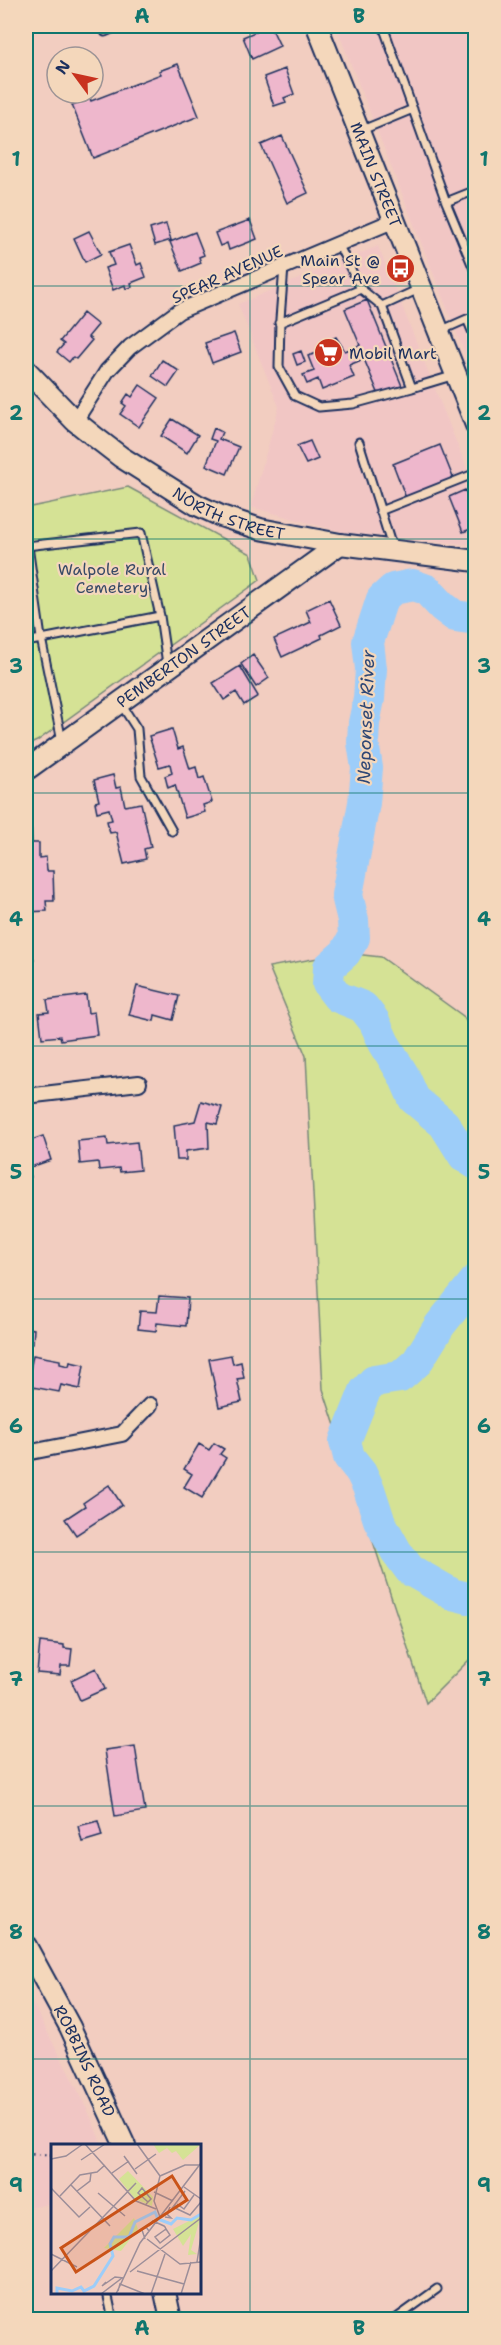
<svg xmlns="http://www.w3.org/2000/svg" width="501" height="2345" font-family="'Shantell Sans',sans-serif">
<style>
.built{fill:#f1c6c4}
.green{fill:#d5e295;stroke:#78887a;stroke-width:1.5}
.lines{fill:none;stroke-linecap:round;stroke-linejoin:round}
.river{stroke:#9dcdf9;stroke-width:32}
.building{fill:#eeb7cc;stroke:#1b2f5e;stroke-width:1.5}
.lane-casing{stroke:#1b2f5e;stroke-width:11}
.street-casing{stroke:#1b2f5e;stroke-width:18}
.secondary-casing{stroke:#1b2f5e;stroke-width:24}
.path{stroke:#1b2f5e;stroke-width:3;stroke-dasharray:1.5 4.5;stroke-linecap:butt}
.lane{stroke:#f4d7bb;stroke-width:7}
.street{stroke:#f4d7bb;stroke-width:14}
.secondary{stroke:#f4d7bb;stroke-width:20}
.grid{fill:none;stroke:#0f766e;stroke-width:1.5;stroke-opacity:0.55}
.labels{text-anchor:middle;stroke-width:4.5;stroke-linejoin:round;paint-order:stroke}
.street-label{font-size:16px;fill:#1b2f5e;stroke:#f4d7bb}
.poi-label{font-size:16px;fill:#1b2f5e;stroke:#f4d7bb;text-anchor:end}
.park-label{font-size:16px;fill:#374a66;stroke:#f4d7bb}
.water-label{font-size:18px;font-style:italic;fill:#2e4775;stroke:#f4d7bb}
.inset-river{fill:none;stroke:#9dcdf9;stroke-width:3}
.inset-road{fill:none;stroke:#9c8e99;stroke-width:1.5}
.view{fill:#c95318;fill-opacity:0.15;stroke:#c95318;stroke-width:3}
.inset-edge{fill:none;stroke:#1b2f5e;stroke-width:3}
.neatline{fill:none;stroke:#0f766e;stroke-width:2}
.grid-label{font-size:20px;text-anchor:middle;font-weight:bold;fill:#0f766e}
</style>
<rect width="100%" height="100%" fill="#f2cdc0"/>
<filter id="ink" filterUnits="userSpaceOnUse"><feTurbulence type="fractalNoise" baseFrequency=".0167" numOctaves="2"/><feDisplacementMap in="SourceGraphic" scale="12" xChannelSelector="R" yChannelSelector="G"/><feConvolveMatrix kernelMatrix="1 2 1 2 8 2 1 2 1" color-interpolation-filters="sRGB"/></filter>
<g filter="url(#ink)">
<path class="built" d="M336,26H475V379L448,311Z
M378,246L475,489V545L346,533L251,507L279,407L238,304Z
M26,1991L86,2106L102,2145L52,2146V2203L26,2209Z"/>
<path class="green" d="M128,487L251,554L260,580L37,741L26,746V508Z
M345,953L381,957L463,1016L475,1037V1654L426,1703L323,1389L306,1056L269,967Z"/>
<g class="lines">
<path class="river" d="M476,619L455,616L443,607L427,590L413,585L393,589L382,599L368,642L371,669L369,699L364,723L363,742L367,768L364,803L347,895L353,920L354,938L345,953L329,967L328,984L338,997L363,1007L374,1021L384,1043L404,1076L414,1099L444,1124L464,1156L476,1164
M476,1280L440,1325L417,1362L400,1377L374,1381L365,1391L345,1441L349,1457L361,1472L369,1489L379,1520L396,1551L410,1570L452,1594L476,1600"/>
</g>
<path class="building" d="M269,26L270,30L272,29L280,46L252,59L243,37Z
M178,64L199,116L93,158L72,105L90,98L91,101L161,74L159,71Z
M285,69L294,94L284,98L286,102L274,106L264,77Z
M282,136L308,193L287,203L261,145Z
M250,220L257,239L229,250L227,243L220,246L215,233Z
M166,224L171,240L155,245L150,229Z
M89,231L101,254L85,262L74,238Z
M195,232L204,255L199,257L201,263L182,271L170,242Z
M129,245L137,265L141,263L146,277L131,283L132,287L126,289L125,285L113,290L105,268L114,265L109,252Z
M367,300L402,386L379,395L364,359L349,365L354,377L322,390L318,379L307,384L303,375L314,371L308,356L323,351L320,344L336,337L345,351L360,345L345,309Z
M83,313L98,325L88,337L92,340L76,359L73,357L69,362L57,352L64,344L60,341Z
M234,333L241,352L212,363L205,343Z
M301,351L305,362L297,365L293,354Z
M162,360L179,371L168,387L152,376Z
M140,385L159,398L139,427L120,414L126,406L122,403L128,394L132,397Z
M172,419L198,435L187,453L161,436Z
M214,428L222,432L219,439L239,447L227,474L206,465L216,441L210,439Z
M310,441L318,459L306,464L297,446Z
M440,445L454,480L406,498L393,464Z
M465,490L476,515V527L463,532L449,497Z
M329,599L341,625L321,635L322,638L282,657L274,639L311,622L306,610Z
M253,655L269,678L256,687L241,664Z
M240,666L258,696L244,705L236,692L224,700L213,683Z
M172,729L178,749L183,747L190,769L196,767L199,779L204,777L212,802L203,805L205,812L185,818L175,785L168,788L165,776L172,773L170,764L159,767L149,736Z
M113,775L116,788L121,787L125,806L141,803L151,847L144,849L146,859L124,864L116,832L110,833L107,821L112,820L109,809L97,812L95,802L99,801L94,780Z
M31,822L32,843H39V858L46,857L47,871H53L54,901H46L47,911L26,912V823Z
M26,951L34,959L28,965L26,962Z
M137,986L179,996L173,1020L155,1015L154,1021L129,1015Z
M86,995L88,1013L94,1012L97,1035L61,1040L60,1036L42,1038L39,1013L49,1012L47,1000Z
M201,1101L222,1107L217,1124L208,1122L209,1148L186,1151V1160H177L174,1125L195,1121Z
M43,1136L51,1160L28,1168L31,1177L26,1179V1142Z
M107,1138L108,1145L137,1142L140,1170L120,1172L119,1168L99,1170L98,1162L80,1164L78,1141Z
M159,1296L188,1298L186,1326L157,1323L156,1331L138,1329L140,1311L157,1312Z
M26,1328L34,1329L33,1344H26Z
M33,1355L60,1360V1364L69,1366L70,1362L84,1365L80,1389L61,1385L59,1392L27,1386Z
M231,1355L233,1364L241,1362L244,1378L237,1379L242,1402L219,1407L209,1359Z
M214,1443L224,1449L220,1454L226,1458L202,1498L184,1487L192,1474L184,1469L199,1444L209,1450Z
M109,1485L122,1505L76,1535L65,1519L85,1506L83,1503Z
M40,1642L64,1645V1648L72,1649L70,1666H61L60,1675L37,1673Z
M96,1668L105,1689L80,1700L71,1680Z
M135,1746L145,1811L115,1816L105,1750Z
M98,1821L102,1836L82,1842L78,1826Z"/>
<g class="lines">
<defs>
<path id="lane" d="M102,26L105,32L119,26
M383,26L446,202L476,274
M362,130L413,109
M446,202L476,190
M338,244L361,289L382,306L419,289
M284,267L280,319L279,367L295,396L319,407L353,404L412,388
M382,306L412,388L455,375
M467,319L476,316
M279,323L361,289
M440,331L467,319L476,340
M359,442L392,547
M380,511L476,473
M26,546L141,533L160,616L167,664
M28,546L41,638L62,741
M26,642L160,616
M121,704L137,729L141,776L172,831
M476,725L472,729V749L476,764
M107,2292L113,2320
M394,2320L437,2289"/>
<path id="street" d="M75,421L107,371L130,347L179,311L395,220
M26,1096L139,1083
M26,1453L122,1434L150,1405"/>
<g id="secondary">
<path id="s1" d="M317,26L476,425"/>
<path id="s2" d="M26,370L75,421L95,437L121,457L197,505L221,516L260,529L340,544L476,561"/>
<path id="s3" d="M26,770L340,544"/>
<path id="s4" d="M26,1946L70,2027L125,2146"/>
<path d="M165,2292L171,2320"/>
</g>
</defs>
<use href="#lane" class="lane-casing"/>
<use href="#street" class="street-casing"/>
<use href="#secondary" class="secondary-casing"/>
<path class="path" d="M26,2154L52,2155"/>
<use href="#lane" class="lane"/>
<use href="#street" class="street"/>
<use href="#secondary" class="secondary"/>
</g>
</g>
<path class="grid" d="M250,26V2320M26,286H476M26,539H476M26,793H476M26,1046H476M26,1299H476M26,1552H476M26,1806H476M26,2059H476"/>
<defs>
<symbol id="bus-disc" viewBox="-11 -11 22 22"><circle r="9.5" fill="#c8321e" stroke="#f4d7bb"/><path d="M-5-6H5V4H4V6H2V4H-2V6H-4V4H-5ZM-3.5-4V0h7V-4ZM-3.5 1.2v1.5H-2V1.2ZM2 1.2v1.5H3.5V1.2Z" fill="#fff"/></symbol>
<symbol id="supermarket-disc" viewBox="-11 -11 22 22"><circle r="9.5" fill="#c8321e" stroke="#f4d7bb"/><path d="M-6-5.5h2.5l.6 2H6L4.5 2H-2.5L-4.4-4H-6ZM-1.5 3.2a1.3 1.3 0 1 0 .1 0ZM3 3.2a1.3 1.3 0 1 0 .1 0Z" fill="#fff"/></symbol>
</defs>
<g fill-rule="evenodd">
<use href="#bus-disc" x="384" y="252" width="33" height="33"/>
<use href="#supermarket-disc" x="312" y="336" width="33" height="33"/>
</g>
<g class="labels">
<g class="street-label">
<text dy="6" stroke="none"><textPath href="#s1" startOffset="160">MAIN STREET</textPath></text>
<text transform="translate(227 274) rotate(-24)" y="6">SPEAR AVENUE</text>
<text dy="6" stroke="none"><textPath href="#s2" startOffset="252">NORTH STREET</textPath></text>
<text dy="6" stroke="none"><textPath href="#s3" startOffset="194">PEMBERTON STREET</textPath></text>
<text dy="6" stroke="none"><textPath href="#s4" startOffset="129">ROBBINS ROAD</textPath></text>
</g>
<g class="poi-label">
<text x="380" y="266">Main St @<tspan x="380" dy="18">Spear Ave</tspan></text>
<text x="349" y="359" text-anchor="start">Mobil Mart</text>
</g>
<g class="park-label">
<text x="112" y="575">Walpole Rural<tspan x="112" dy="18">Cemetery</tspan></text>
</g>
<g class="water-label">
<text transform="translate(366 717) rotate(-88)" y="6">Neponset River</text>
</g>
</g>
<g transform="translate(51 2144)">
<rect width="150" height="150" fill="#f2cdc0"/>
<path d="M102,0H148L149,1L132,16L125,7L121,9L116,4L108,9ZM77,27L102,53L101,62L84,55L68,35ZM150,71L140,106L146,110L137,111L140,90L132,102L122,85ZM83,74L87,85L70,107L53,104Z" fill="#d5e295"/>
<path class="inset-river" d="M6,150V144L21,147L30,143L33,147L43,142L62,112L59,100L63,93H78L84,78L104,68L107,75L120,80L126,74L140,76L150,70"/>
<path class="inset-road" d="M34,0L85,57L105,65M86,0L109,32L103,57L109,73M73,12L86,30M0,15L15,12L32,0M30,16L54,0M84,25L105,10M61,29L78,17M109,32L134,21H148M20,41L59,82M133,43L150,55M0,44L28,73L39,63M26,47L39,37L40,29M103,48L122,57M47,49L74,72M9,52L29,31L46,28L54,21M95,60L100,55L91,44L87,49L97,58M126,60L133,65L143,51M128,61L122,63L134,47M122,63L139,71L150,58M114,73L120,74L116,70L119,63M98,82L102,77L113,82L114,83L115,85L119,91L109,99L104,93L115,85M94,95L91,86L95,83L98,87M96,95L129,120L150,118M0,110L26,123M146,118L150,92M0,127L85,39M86,127L133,140M79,128L150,74M55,138L51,142L64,133L73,134M67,147L69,140L94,150M50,150L71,134M65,150L89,99L150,19M100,150L114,110M130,150L140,118"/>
<path class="view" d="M121,32L136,56L25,128L10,104Z"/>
<rect width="150" height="150" class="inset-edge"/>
</g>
<rect width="501" height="2345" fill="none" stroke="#f4d7bb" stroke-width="66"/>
<g transform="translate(75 75) rotate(303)"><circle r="28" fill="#f4d7bb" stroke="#9d9496" stroke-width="1.5"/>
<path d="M0-4.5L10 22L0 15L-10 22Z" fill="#c8321e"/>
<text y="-9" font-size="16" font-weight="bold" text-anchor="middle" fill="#1b2f5e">N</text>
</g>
<rect x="33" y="33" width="435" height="2279" class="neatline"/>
<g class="grid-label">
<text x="142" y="23">A</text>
<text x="359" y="23">B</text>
<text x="16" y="166">1</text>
<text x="484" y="166">1</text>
<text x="16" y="420">2</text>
<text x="484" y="420">2</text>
<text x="16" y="673">3</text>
<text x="484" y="673">3</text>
<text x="16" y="926">4</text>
<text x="484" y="926">4</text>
<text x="16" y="1179">5</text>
<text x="484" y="1179">5</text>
<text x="16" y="1433">6</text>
<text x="484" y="1433">6</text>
<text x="16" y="1686">7</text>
<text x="484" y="1686">7</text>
<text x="16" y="1939">8</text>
<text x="484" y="1939">8</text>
<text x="16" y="2192">9</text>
<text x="484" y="2192">9</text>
<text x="142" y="2335">A</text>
<text x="359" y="2335">B</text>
</g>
</svg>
